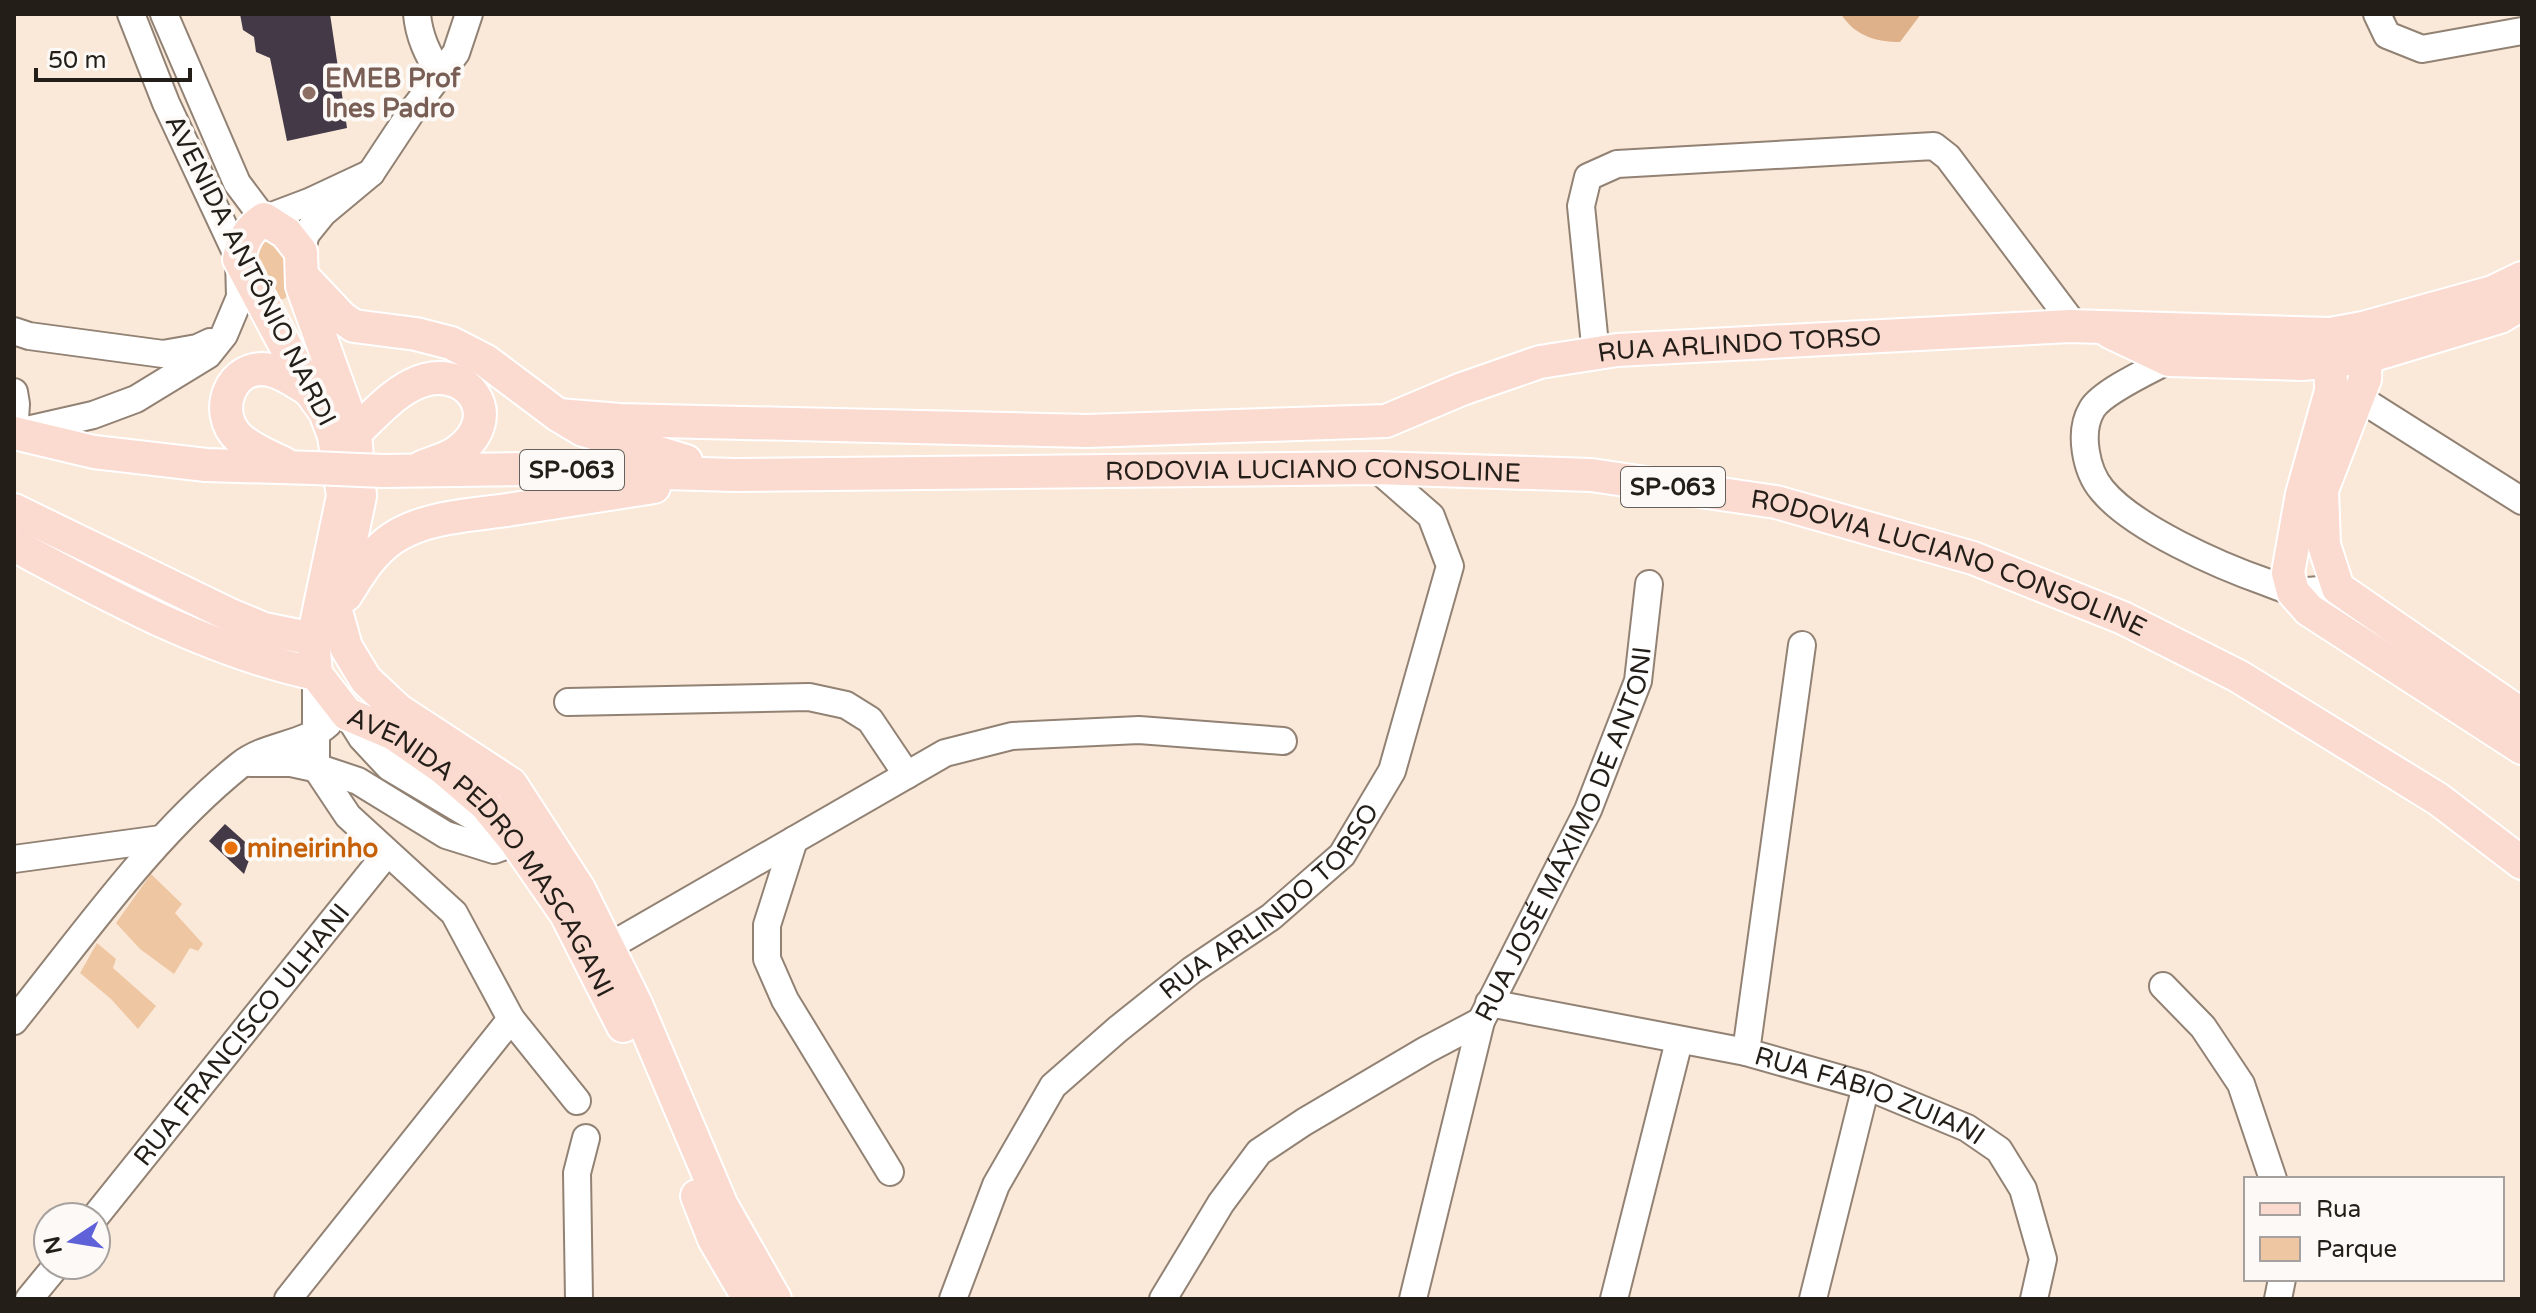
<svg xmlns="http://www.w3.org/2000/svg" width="2536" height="1313" font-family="'Varela Round',sans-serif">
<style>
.green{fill:#efc6a2}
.forest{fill:#deb18a}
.building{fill:#433947}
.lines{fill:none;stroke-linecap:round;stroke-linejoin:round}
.minor-casing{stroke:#928274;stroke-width:30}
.major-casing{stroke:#fff;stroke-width:36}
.minor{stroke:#fff;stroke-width:26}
.major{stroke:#fbdad0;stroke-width:32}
.major-bridge-casing{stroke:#fff;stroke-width:36;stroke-linecap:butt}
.major-bridge{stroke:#fbdad0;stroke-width:32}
.education-dot{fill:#8d6e63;stroke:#fcf9f6;stroke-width:3}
.food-dot{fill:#e8710a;stroke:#fcf9f6;stroke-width:3}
.labels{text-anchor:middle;stroke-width:8;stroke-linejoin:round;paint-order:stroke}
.shield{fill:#fcf9f6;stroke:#65605b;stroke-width:2}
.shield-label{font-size:24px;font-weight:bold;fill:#241e19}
.education-label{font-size:26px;font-weight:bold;fill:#785e54;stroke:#fcf9f6;text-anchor:start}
.street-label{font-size:26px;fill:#241e19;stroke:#fcf9f6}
.food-label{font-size:26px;font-weight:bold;fill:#c56008;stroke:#fcf9f6;text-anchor:start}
</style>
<rect width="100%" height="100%" fill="#fae9d9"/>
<path class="green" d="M271,239L289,248L290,293L284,299H276L254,263L260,242Z
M151,874L182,904L175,913L203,944L198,951L190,948L174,974L140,949L116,923Z
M97,943L116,959L113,968L156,1006L138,1029L111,999L80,973Z"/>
<path class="forest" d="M1841,14H1921L1900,42C1876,42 1855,36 1841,14Z"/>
<path class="building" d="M240,14H330L347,128L287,141L270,58L256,52L254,37L243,30Z
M225,824L253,849L244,874L209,841Z"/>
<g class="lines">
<defs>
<g id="minor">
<path d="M164,14L237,183L264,219L309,202L371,173"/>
<path d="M417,14C419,37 428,55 440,74"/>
<path d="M2377,14L2387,35L2422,49L2522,31"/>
<path d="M301,252L306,234L323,213L371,173L410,114L456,53L469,14"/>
<path d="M14,331L29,336L163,354L197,348L210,342"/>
<path d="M1596,355L1581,206L1588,177L1617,164L1934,146L1948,157L2075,326"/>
<path d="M2169,360C2150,370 2102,392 2092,409C2078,432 2086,471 2102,490C2133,528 2220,566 2266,582C2275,585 2286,591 2295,591C2309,592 2324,589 2338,588"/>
<path d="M14,392L16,404L14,433L93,415L136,399L208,355L224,335L240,297L239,259L166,103L131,14"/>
<path d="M2359,398L2522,501"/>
<path id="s1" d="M1802,645L1746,1052L1866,1086L1967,1128L1999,1150L2023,1189L2043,1259L2034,1299"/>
<path d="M316,674V768L348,816L454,913L511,1019L577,1101"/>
<path d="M568,702L809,697L846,705L870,720L907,775"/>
<path d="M347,714L362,738L389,767L475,818L508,834"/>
<path d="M250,763H291L328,771L358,781L446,835L494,850L516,842"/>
<path d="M794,840L767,925V959L785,1000L890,1172"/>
<path d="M14,859L161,839"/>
<path d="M591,957L945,753L1012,736L1139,730L1283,741"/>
<path d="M2163,986L2203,1027L2241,1084L2273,1179"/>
<path d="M1489,1003L1746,1052"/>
<path d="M14,1021C85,933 152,836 240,765C266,744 304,746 328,724"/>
<path id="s2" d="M95,1217L387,853"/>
<path d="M29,1299L57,1265"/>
<path d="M288,1299L511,1019"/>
<path d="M579,1299L577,1173L586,1138"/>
<path id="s3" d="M953,1299L996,1185L1053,1086L1118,1029L1192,970L1271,917L1342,855L1392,771L1450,566L1431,516L1376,468"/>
<path d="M1163,1299L1221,1203L1259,1152L1304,1122L1426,1050L1481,1021"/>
<path id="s4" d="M1413,1299L1481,1021L1588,810L1638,681L1649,584"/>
<path d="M1614,1299L1679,1041"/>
<path d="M1813,1299L1866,1086"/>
<path d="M2278,1299L2282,1279"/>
</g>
<g id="major">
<path d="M305,279L342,318L354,326L416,334L451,343L486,361L558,415L583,430L686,461"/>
<path d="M2363,328L2366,341L2365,379L2322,490L2324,545L2338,588L2522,715"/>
<path d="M2110,332L2169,360L2302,364L2367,357L2500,317L2522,304"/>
<path d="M2330,334L2331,391L2302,494L2288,573L2293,592L2309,610L2522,748"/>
<path id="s5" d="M558,415L620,420L1087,431L1386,421L1462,389L1540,362L1617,350L2070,326L2330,334L2363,328L2493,292L2522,278"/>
<path d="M14,433L94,452L206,465L313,468"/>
<path d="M355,433C372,417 390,396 412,385C465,358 508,416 457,452C447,459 434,462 422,467"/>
<path d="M283,463C268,456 251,449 239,438C212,413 230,362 270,370C284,373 297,383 309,390"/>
<path id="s6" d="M383,471L527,469L735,475L1376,468L1591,475L1776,502L1973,558L2123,618L2238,676L2438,799L2522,863"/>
<path d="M14,510L228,614L264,629L313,639"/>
<path id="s7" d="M14,545C111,597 208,651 316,674L347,714L394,734L443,768L485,804L516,842L566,914L623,1026"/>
<path d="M346,595C359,574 372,552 393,538C425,517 470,515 507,510C556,502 605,495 654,487"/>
<path d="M316,674L313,639L343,496L334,436L325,412L309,390L239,259C243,240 248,230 264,219L286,233L301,252L302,286L355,433L360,496L336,611L346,647L366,680L398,710L511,784L579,889L636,1004L722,1206L775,1299"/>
<path d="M697,1196L714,1239L742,1287"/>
</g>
</defs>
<use href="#minor" class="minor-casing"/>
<use href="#major" class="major-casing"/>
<use href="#minor" class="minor"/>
<use href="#major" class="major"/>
<defs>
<path id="major-bridge" d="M313,468L383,471"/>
</defs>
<use href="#major-bridge" class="major-bridge-casing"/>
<use href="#major-bridge" class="major-bridge"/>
</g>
<circle class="education-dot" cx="309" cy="93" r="8"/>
<circle class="food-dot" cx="231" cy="848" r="8"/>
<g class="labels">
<g class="shield">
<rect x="520" y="450" width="104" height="40" rx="6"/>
<rect x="1621" y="467" width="104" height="40" rx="6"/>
</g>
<g class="shield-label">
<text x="572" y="478">SP-063</text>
<text x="1673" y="495">SP-063</text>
</g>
<g class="education-label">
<text x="325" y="87">EMEB Prof<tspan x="325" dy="30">Ines Padro</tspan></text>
</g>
<g class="street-label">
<text transform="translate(251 270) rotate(63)" y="9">AVENIDA ANTÔNIO NARDI</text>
<text dy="9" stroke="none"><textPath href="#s5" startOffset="1194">RUA ARLINDO TORSO</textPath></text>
<text dy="9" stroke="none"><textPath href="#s6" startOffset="930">RODOVIA LUCIANO CONSOLINE</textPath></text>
<text dy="9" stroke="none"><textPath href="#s6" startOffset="1578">RODOVIA LUCIANO CONSOLINE</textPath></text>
<text dy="9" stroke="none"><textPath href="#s4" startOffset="492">RUA JOSÉ MÁXIMO DE ANTONI</textPath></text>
<text dy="9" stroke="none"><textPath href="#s7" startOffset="578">AVENIDA PEDRO MASCAGANI</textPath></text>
<text dy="9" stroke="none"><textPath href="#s3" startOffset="522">RUA ARLINDO TORSO</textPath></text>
<text dy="9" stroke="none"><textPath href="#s2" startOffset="234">RUA FRANCISCO ULHANI</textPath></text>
<text dy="9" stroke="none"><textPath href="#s1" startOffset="542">RUA FÁBIO ZUIANI</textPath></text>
</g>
<g class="food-label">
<text x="247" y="857">mineirinho</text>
</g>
</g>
<rect width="2536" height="1313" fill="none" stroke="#241e19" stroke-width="32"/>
<rect x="2244" y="1177" width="260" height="104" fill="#fcf9f6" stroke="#a6a19e" stroke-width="2"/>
<rect x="2260" y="1203" width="40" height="12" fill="#fbdad0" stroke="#a6a19e" stroke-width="2"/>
<text x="2316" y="1217" font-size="24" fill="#241e19">Rua</text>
<rect x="2260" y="1237" width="40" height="24" fill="#efc6a2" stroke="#a6a19e" stroke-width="2"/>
<text x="2316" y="1257" font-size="24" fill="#241e19">Parque</text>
<g transform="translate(72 1241) rotate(258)"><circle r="38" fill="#fcf9f6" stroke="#a6a19e" stroke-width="2"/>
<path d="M0-6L14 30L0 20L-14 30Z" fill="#5f61d9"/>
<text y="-12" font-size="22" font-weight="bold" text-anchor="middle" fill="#241e19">N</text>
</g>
<path d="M36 68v12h154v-12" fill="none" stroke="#241e19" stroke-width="4"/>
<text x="48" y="68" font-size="24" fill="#241e19" stroke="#fcf9f6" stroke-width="6" paint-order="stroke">50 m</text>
</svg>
